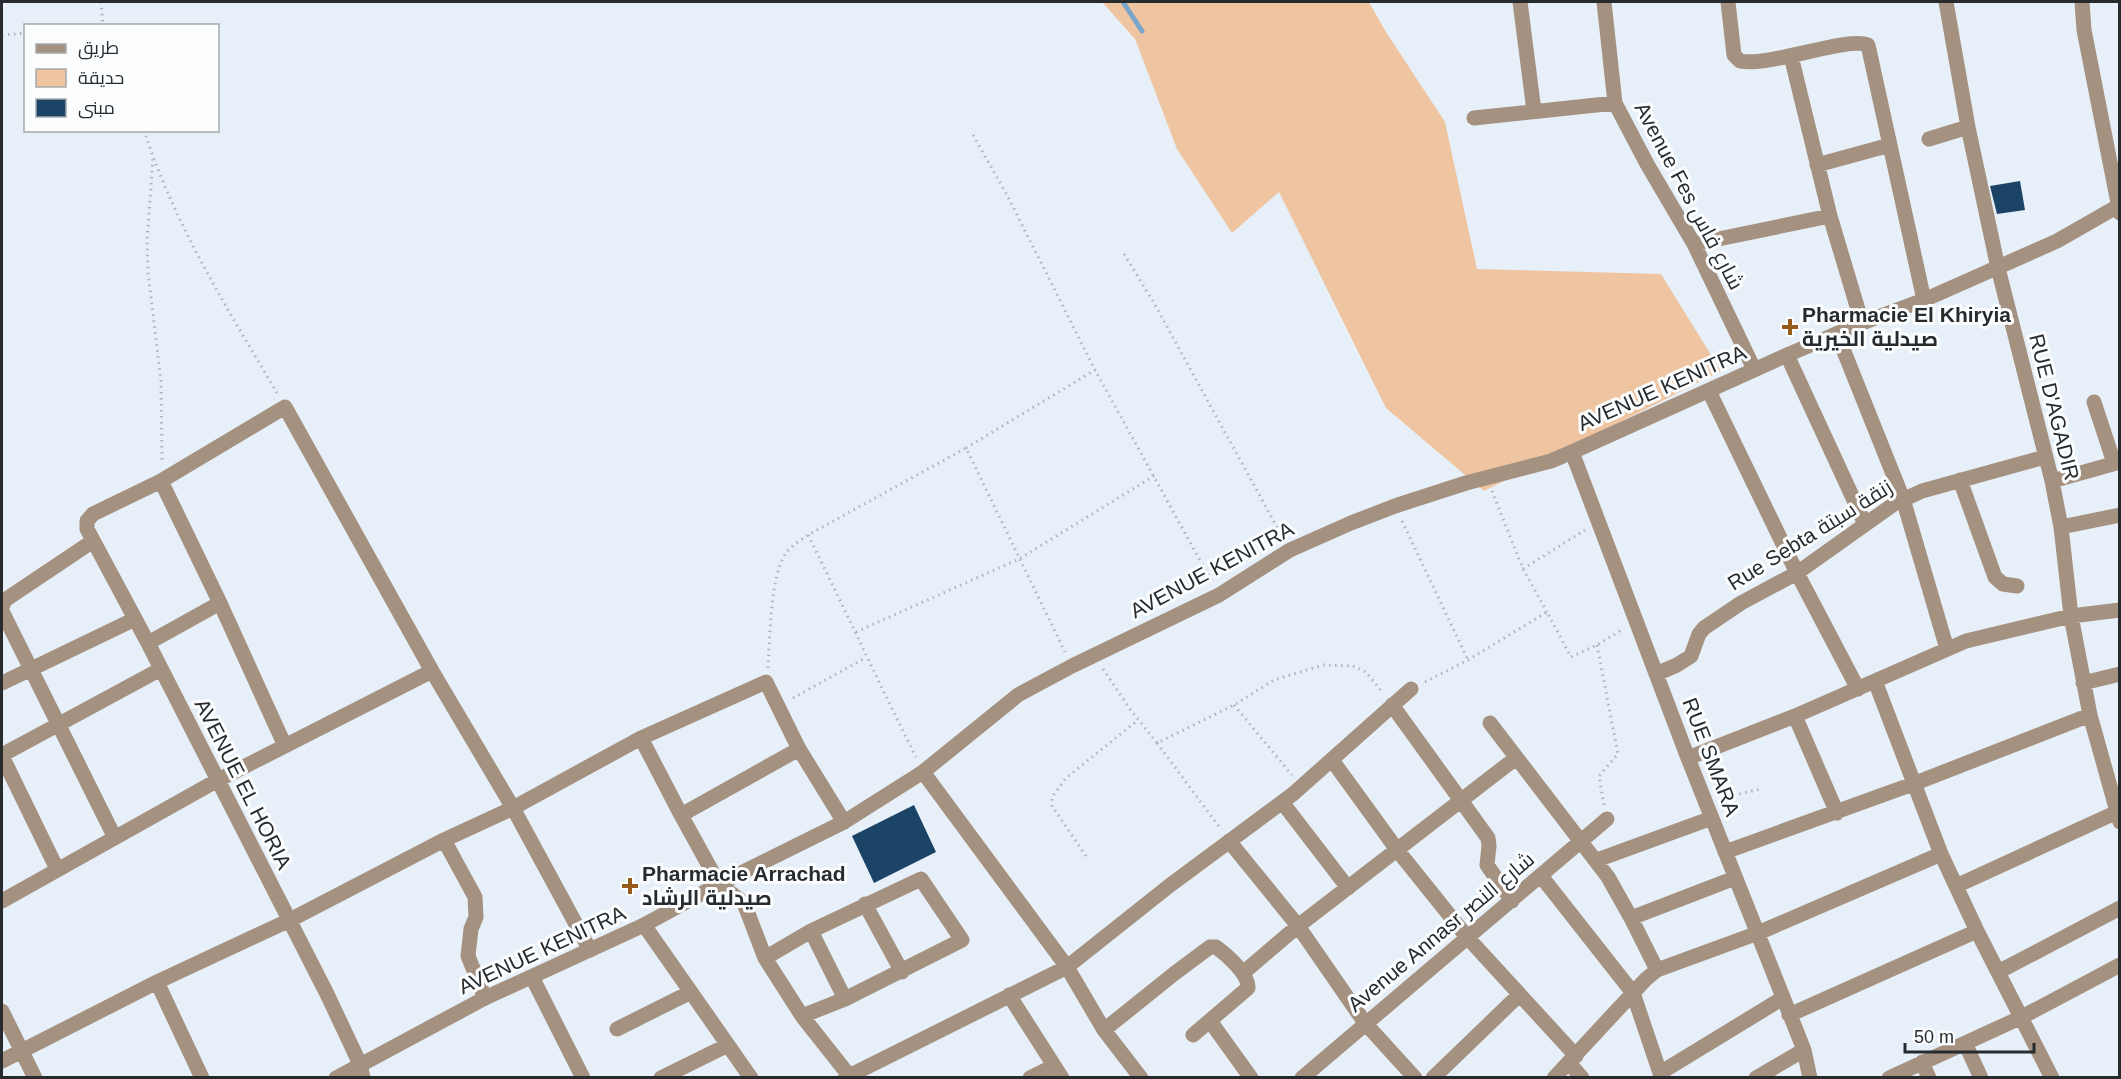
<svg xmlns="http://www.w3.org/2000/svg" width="2121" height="1079" font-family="Helvetica,Cairo,sans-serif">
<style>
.green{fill:#efc5a1}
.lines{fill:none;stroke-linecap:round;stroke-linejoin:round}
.stream{stroke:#7aa5cb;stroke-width:5}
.building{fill:#1b4365}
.path{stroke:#adb5bc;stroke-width:3;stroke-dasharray:1.5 4.5;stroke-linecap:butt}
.minor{stroke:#a49180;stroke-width:15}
.tertiary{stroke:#a49180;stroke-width:15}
.poi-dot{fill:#965b1b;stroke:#fbfdfe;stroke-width:2}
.labels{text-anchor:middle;stroke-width:6;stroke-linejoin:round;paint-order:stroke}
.street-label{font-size:21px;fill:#272b2e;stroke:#fbfdfe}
.poi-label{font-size:21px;font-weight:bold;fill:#272b2e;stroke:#fbfdfe;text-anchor:start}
</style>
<rect width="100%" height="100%" fill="#e7f0f9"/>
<path class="green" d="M1102,2H1369L1386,32L1445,122L1477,269L1661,274L1721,371L1484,491L1386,408L1279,192L1232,233L1177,149L1135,39Z"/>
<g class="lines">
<path class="stream" d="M1123,2L1142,31"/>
</g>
<path class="building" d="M2020,181L2025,210L1997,214L1990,186Z
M914,805L936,852L874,883L852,836Z"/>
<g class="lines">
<path class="path" d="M101,2L103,26
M93,26L103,25
M2,35L26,33
M144,130C174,224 227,308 277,393
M973,135L1007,195L1095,370L1212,582
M153,159L147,240L148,272L161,381L162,462
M1124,254L1154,303L1283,538
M966,448L1095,370
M1492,491L1523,569L1547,612
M1402,521L1468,660
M808,535C845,609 879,684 916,757
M1523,569L1585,530
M856,632L1019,559L1154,476
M1597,645L1618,754L1599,776L1604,805
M768,668C770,640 770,575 786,553C792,545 801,540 808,535L966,448L1065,652
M1103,669L1130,709L1157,743L1234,705L1274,680L1323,665L1353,666L1366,672L1383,693
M1425,682L1468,660L1547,612L1571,657L1597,645L1623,629
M793,698L865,658
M1234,705L1292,775
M1157,743L1220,828
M1722,798L1761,789
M1086,856L1052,806V797L1066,778L1138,720"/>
<path class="minor" d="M1520,2L1534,111
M1604,2L1615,103L1647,164L1694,244L1754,369
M1728,2L1734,55L1740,61C1770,67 1848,36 1868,45L1924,300
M1946,2L1968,127L1998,268L2052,481L2061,527L2071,616L2090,715L2120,822
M2082,2L2084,30L2120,213
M1791,56L1830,216L1862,323
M1474,118L1615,103
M1929,139L1968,127
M1817,165L1890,145
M1694,244L1830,216
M1837,334L1903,499L1947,649
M1787,355L1865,524
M1709,391L1797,573L1858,689
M2094,402L2114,463
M1572,452L1688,758L1804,1050L1810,1078
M1960,480L1995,577L2003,584L2017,586
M161,481L220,603L285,746
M2052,481L2120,462
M2061,527L2120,515
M2,607L5,600L93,541
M2,611L114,836
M148,643L220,603
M1656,674L1677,665L1691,656L1699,634L1704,628L1741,603L1797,573L1894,504L1922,491L2045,457
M1875,681L1941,854L1977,931L2052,1078
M2,683L135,619
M2083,683L2120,674
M1392,705L1488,838L1489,846L1487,865L1512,901
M1795,716L1837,813
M1490,723L1608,877L1631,918L1657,970
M641,738L681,815L719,884L744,903L765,958L802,1016L851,1078
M2,755L161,669
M2,756L57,869
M1688,758L1795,716L1966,641L2071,616L2120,610
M1332,760L1398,851L1467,937L1576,1056
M923,772L1067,967L1104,1030L1141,1078
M1282,802L1348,888
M681,815L799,749
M444,840L475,897L476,917L471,929L468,956L485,998
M1229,841L1298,926L1365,1023L1415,1078
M1725,852L1913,784L2090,715
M1597,860L1712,818
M1541,876L1633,993L1660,1073L1663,1078
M1956,886L2117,812
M2,901L218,780L432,671
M865,904L902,972
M1631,918L1735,878
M644,925L751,1078
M811,931L845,999
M765,958L811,931L921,879L962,940L845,999L802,1016
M1998,972L2120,908
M1243,973L1298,926L1516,758
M532,977L583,1078
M157,982L202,1078
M1009,995L1062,1078
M2,1011L35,1078
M1789,1015L1977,931
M1210,1021L1251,1078
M617,1029L691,992
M1104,1030L1175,973L1210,947H1216C1227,955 1249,974 1248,988L1193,1035
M1965,1043L1981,1078
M2,1061L157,982L290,920L444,840L513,808L641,738L766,682L799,749L844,822
M1922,1062L1929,1078
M1569,1063L1582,1078
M1660,1073L1783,998
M363,1078L360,1064L327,994L148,643L87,529V521L93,514L161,481L285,407L432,671L513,808L590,950
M661,1078L728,1045
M845,1078L1067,967L1169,886L1293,794L1411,689
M1030,1078L1054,1066
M1302,1078L1607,819
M1433,1078L1519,995
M1554,1078L1646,979L1657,970L1758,933L1941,854
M1756,1078L1804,1050
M1889,1078L2020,1018L2120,965"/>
<path class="tertiary" d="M336,1078L485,998L644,925L719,884L844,822L923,772L1018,695L1072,666L1219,595L1290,550L1351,523L1395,506L1466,483L1551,461L1572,452L1787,355L1862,323L1924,300L2057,241L2120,205"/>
</g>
<g class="poi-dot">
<path d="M1787 318h6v6h6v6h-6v6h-6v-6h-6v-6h6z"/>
<path d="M627 877h6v6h6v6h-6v6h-6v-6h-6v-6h6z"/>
</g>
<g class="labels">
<g class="street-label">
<text transform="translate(1689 196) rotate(62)" y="7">Avenue Fes شارع فاس</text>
<text transform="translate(1662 388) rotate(-24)" y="7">AVENUE KENITRA</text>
<text transform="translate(2054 407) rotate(76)" y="7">RUE D'AGADIR</text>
<text transform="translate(1810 535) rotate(-32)" y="7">Rue Sebta زنقة سبتة</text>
<text transform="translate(1212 570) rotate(-28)" y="7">AVENUE KENITRA</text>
<text transform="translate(1711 757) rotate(69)" y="7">RUE SMARA</text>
<text transform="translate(243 784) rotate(63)" y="7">AVENUE EL HORIA</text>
<text transform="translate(1441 932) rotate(-40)" y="7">Avenue Annasr شارع النصر</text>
<text transform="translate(542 950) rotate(-25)" y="7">AVENUE KENITRA</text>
</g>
<g class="poi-label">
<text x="1802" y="322">Pharmacie El Khiryia<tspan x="1802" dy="24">صيدلية الخيرية</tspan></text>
<text x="642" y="881">Pharmacie Arrachad<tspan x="642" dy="24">صيدلية الرشاد</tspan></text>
</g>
</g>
<rect width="2121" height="1079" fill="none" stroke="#272b2e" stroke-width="6"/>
<rect x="24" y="24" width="195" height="108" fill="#fbfdfe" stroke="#a6a9ab" stroke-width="1.5"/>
<rect x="36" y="44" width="30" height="9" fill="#a49180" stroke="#a6a9ab" stroke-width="1.5"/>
<text x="78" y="54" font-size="18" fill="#272b2e">طريق</text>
<rect x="36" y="69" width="30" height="18" fill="#efc5a1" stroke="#a6a9ab" stroke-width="1.5"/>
<text x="78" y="84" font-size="18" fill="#272b2e">حديقة</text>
<rect x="36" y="99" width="30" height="18" fill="#1b4365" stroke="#a6a9ab" stroke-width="1.5"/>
<text x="78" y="114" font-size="18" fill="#272b2e">مبنى</text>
<path d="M1905 1043v9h129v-9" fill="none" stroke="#272b2e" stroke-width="3"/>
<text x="1914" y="1043" font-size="18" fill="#272b2e" stroke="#fbfdfe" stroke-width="4.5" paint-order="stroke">50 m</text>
</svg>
